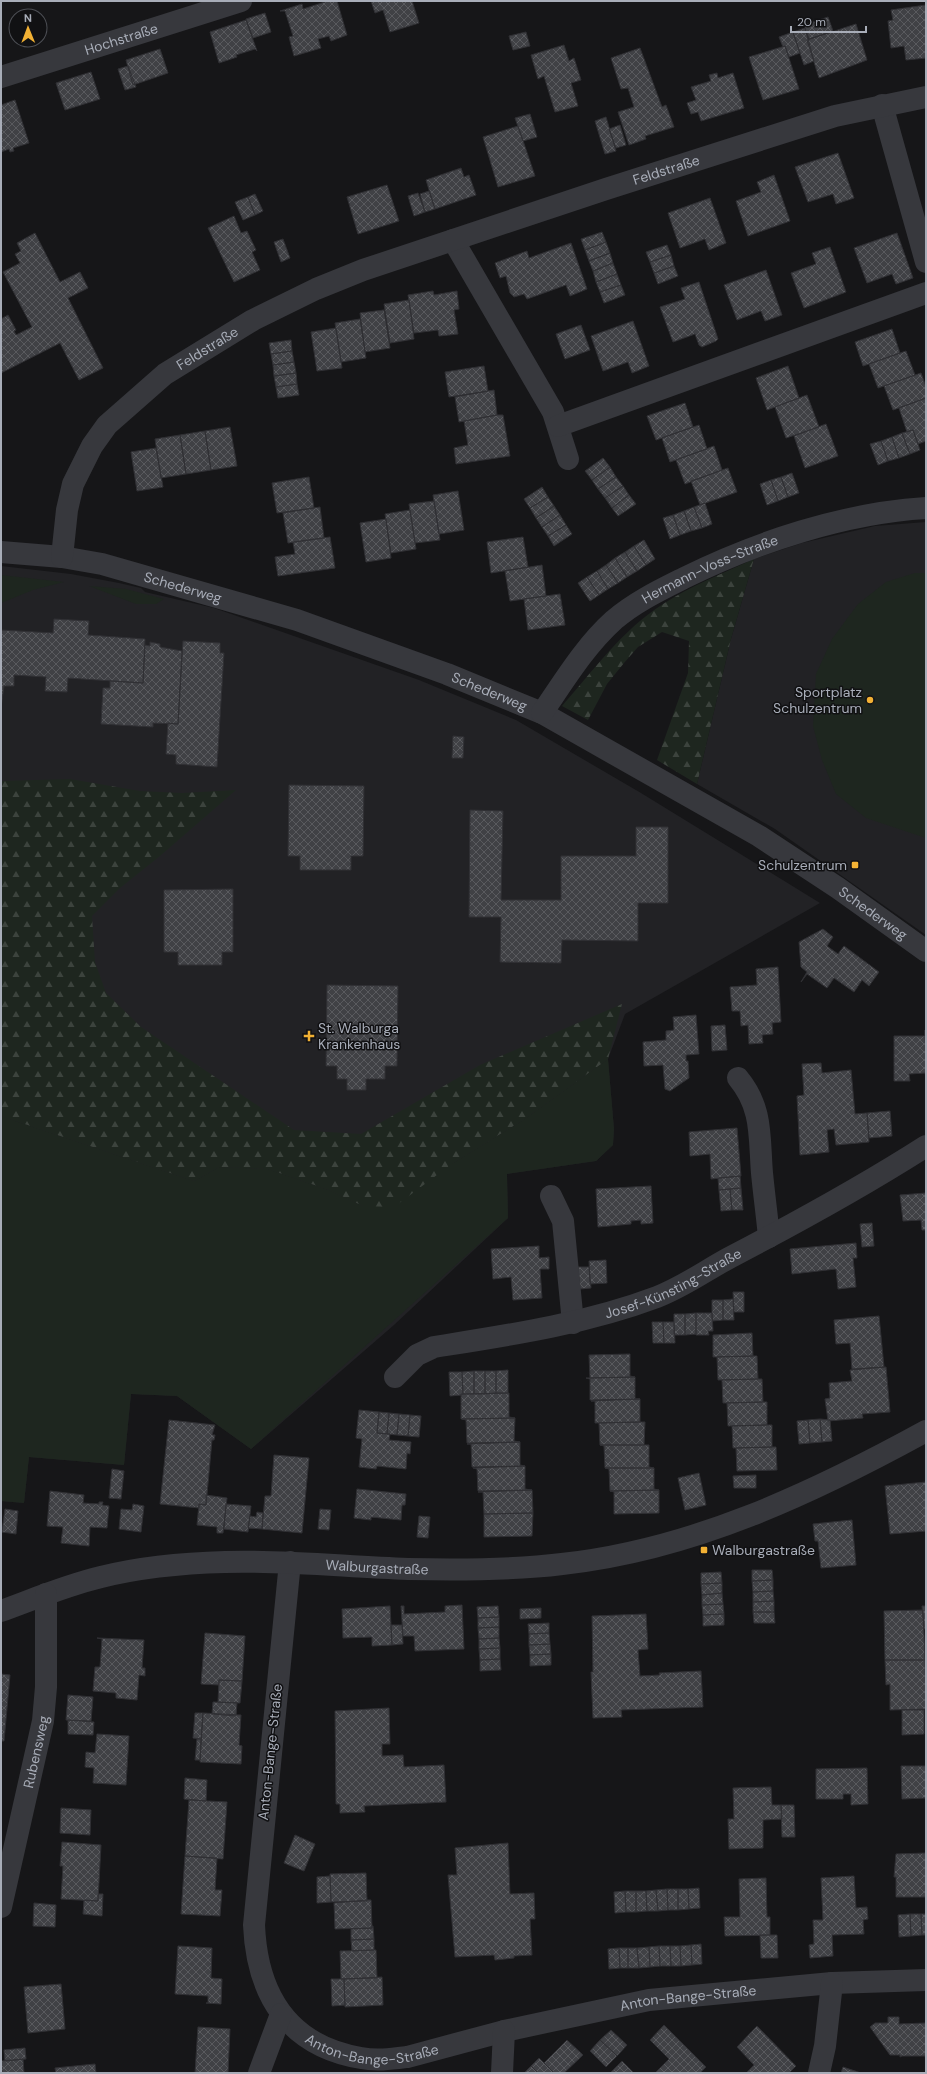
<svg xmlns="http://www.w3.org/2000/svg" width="927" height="2074" font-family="'DM Sans',sans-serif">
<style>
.built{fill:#222225}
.grass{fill:#1e261f}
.forest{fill:url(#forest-firs)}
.building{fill:url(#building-cross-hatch);stroke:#303034}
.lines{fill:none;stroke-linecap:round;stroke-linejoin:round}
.minor{stroke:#37383d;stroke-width:22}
.poi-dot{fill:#f2b134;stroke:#111113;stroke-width:1.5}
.labels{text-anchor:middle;stroke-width:3;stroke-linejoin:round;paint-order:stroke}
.street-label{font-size:14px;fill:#a8adb8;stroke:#111113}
.poi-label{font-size:14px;fill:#a8adb8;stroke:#111113;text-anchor:end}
</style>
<defs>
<pattern id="forest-firs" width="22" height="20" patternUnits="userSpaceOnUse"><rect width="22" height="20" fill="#1e261f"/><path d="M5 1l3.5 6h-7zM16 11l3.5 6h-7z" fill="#3c433d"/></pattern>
<pattern id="building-cross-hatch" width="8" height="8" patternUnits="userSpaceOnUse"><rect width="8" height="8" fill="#404145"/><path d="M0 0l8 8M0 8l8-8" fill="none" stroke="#595a5e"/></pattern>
</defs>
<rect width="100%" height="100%" fill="#161618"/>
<path class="built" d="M926,522V935L775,829L697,784L731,639L754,559L802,543L875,526Z
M1,566L71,574L119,583L141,588L145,592L214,608L419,680L516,720L641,793L820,903L625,1014L608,1059L614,1129L613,1145L596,1161L507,1174L508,1218L394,1325L251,1449L177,1396L131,1394L124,1465L29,1457L24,1503L1,1501Z"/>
<path class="grass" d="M915,573H926V838L866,818L836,794L822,760L813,726L816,674L832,639L858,604L886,582Z
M1,575L64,582L33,590L1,603Z
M89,586L126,589L164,599L156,604H136Z
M608,1059L614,1129L613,1145L596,1161L507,1174L508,1218L251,1449L177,1396L131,1394L124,1465L29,1457L24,1503L1,1501V1116L194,1181L219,1167L268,1169L329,1190L363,1206L453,1163L523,1120Z"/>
<path class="forest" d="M754,559L731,639L697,784L657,760L688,673L689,641L662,632L638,647L624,663L607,684L588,720L562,706C593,671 623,629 663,604C691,586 723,573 754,559Z
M70,779L140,791L182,793L236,790L160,856L120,888L92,916L95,962L106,993L141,1027L294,1130L361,1134L480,1065L622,1004L608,1059L523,1120L453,1163L394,1207L363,1206L329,1190L268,1169L219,1167L194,1181L1,1116V781Z"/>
<path class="building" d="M328,1H337L347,35L331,41L329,36L318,39L321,48L294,56L289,37L293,36L285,11H280L302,4L303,9Z
M371,1H412L419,23L390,32L383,10L375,13Z
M926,5V58L906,60L904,46L891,48L888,21L893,20L891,10Z
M265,13L271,32L253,38L246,19Z
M828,17L833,31L809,39L804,25Z
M246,20L257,51L255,49L236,55L237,57L219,63L210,32Z
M856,24L867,60L819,78L807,40Z
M805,28L814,61L804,65L793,32Z
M526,32L530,46L513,50L509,36Z
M793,32L800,53L789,57L785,46L783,47L779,37Z
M564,45L569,61L574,58L581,80L571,83L578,106L555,112L544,76L538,79L531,55Z
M785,46L799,89L763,100L749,57Z
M640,48L662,107L666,105L674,127L645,136L646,139L629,145L618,112L634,107L628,88L621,89L611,58Z
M160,49L168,73L133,85L126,60Z
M128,66L136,87L125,90L118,69Z
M91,72L100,99L65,110L56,83Z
M717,73L718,78L733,73L744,108L701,121L698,112L691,114L687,103L696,100L691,87L711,81L709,75Z
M15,100L29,143L13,148L14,151L10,152L9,149L1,152V105Z
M530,114L537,137L523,141L515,118Z
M606,117L616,151L605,154L595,121Z
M620,125L626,145L616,148L609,129Z
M518,126L535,176L498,187L483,137Z
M838,153L854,198L836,204L833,194L808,202L795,167Z
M461,168L464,177L469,175L476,195L435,209L426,180Z
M774,175L790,221L748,236L736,201L761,192L757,182Z
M387,185L399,221L358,234L347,197Z
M429,191L435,209L425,212L420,194Z
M418,193L425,212L414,216L408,196Z
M255,194L263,211L255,215L248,197Z
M248,197L255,215L243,220L235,202Z
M710,198L726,243L709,250L705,239L680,248L668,213Z
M234,216L241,233L247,231L256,250L252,252L260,270L234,282L208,228Z
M602,232L606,242L585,250L581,239Z
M35,233L60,282L80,272L88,288L68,298L103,368L79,380L60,343L1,373V319L8,315L16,330L14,331L16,335L32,327L3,272L20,263L15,254L21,251L17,243Z
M897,233L913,278L896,284L892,274L867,283L854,248Z
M283,239L290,258L281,262L274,242Z
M606,242L610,253L589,261L585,250Z
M571,243L587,289L570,296L566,285L527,299L524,294L514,297L510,293L506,276L500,278L495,263L527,251L529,258Z
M667,245L671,255L650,262L646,252Z
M830,247L846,292L804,308L791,273L816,264L812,253Z
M610,253L613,263L593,271L589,261Z
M671,255L674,266L654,273L650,262Z
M613,263L617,274L596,282L593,271Z
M674,266L678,276L658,284L654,273Z
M766,270L782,315L765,321L761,311L737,320L724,285Z
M617,274L621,285L600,292L596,282Z
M699,282L718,339L716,341L702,347L699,345L695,334L673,342L660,307L685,299L681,288Z
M621,285L625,295L604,303L600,292Z
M433,291L434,295L457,291L459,309L454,310L458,334L439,336L438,330L414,333L408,295Z
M409,300L414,339L390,343L384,304Z
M384,310L390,348L365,352L360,313Z
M360,319L366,358L341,362L335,323Z
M633,321L649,366L632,373L628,362L603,371L591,336Z
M581,325L590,350L565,359L556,334Z
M336,328L342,368L317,371L311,332Z
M892,329L900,353L863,366L855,342Z
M291,340L292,351L271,354L269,343Z
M292,351L294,362L273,365L271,354Z
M906,351L915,375L878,388L869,364Z
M294,362L296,373L274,376L273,365Z
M484,366L488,391L449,397L445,372Z
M788,366L799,398L767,410L756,378Z
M296,373L297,384L276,387L274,376Z
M921,373L926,387V398L893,410L884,386Z
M297,384L299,395L278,398L276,387Z
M494,390L497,415L459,422L455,397Z
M807,395L819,427L786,438L775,407Z
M926,398V441L918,444L913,430L907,432L899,408Z
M685,403L693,427L656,440L647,416Z
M497,415H503L510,456L456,464L454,448L468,445L464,421Z
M826,424L838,456L805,468L794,436Z
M699,425L707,449L670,462L662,438Z
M230,427L237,466L211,470L205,431Z
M913,430L920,450L910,454L902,433Z
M205,431L211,470L186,474L180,435Z
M902,433L910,454L899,458L892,437Z
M180,435L186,474L161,478L155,439Z
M892,437L899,458L888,461L881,441Z
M881,441L888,461L878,465L870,444Z
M714,446L722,470L685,484L676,460Z
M156,448L163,487L137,491L131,452Z
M603,458L610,467L592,480L585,471Z
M610,467L616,477L598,489L592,480Z
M728,468L737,492L700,505L691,481Z
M792,473L799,493L788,497L781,477Z
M309,477L314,508L277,513L272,483Z
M616,477L623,486L605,498L598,489Z
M781,477L788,497L778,501L771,480Z
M771,480L778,501L767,505L760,484Z
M623,486L629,495L612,508L605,498Z
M542,487L548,497L530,508L524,499Z
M458,491L464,530L439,534L433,495Z
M629,495L636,504L618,516L612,508Z
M548,497L554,506L536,518L530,508Z
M434,501L440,540L415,543L409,504Z
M705,503L712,524L702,528L694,507Z
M554,506L560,515L542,527L536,518Z
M320,507L324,538L288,543L283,513Z
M694,507L702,528L691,531L684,511Z
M410,510L416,549L391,553L385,514Z
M684,511L691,531L680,535L673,515Z
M560,515L566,525L548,536L542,527Z
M673,515L680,535L670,539L663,518Z
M386,519L391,558L366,562L360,523Z
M566,525L572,534L554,546L548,536Z
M330,537L335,568L278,576L275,557L295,554L293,542Z
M523,537L528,567L491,573L487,542Z
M644,540L655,559L646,565L634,546Z
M634,546L646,565L637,571L625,552Z
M625,552L637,571L627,577L615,558Z
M615,558L627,577L618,583L606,565Z
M542,565L546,596L510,601L505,571Z
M606,565L618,583L608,589L597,571Z
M597,571L608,589L599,595L587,577Z
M587,577L599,595L590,601L578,583Z
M560,594L565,625L528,630L524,599Z
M54,619L89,621L88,635L145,639L143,683L68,678L67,692L45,691L46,677L14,675V686H4L1,708V630L53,633Z
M183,641L220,643V653H224L217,767L176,764V755L166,754L168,723L178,724Z
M150,642L160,644V647L182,651L178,724L153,723V727L101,724L103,688H110V681L143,683L145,645L150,646Z
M453,736L464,737L463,758H452Z
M289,785L364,786L363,856H351V870H300V856H288Z
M470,810L503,811L501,900H561V856H636V827H668V903H638V941L562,940L561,963L500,962L501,917H469Z
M233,889V952H222V965H178V952H164V890Z
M823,929L833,937L827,946L838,954L844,946L879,972L869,986L862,980L854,992L834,978L827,988L807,974L801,982L807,972L801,967L799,942Z
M778,967L781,1022L772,1023L773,1034L762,1035L763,1043L749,1044L748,1025L741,1026L740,1011H732L730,987L757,985L756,969Z
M327,985L398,986L397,1066H385V1079H366V1090H347V1079H337V1066H326Z
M696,1015L699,1054L686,1055V1061H688L689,1078L670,1091L665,1089L663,1065L644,1066L643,1042L666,1040V1031L674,1030L673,1017Z
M725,1025L727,1050L712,1051L711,1026Z
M925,1030L926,1077L925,1073L909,1074L910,1081H894V1036H925Z
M821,1063L822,1073L851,1070L855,1114L867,1113L869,1142L836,1145L834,1129L827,1130L829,1152L800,1155L797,1096L804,1095L802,1064Z
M890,1111L892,1136L869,1138L867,1113Z
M737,1128L741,1176L711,1179L710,1154L690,1156L689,1132Z
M740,1176L741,1188L719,1190L718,1178Z
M651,1186L653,1223L641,1224V1220L631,1221V1224L598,1227L596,1189Z
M741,1188L743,1210H732L730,1189Z
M730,1189L732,1210L721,1211L719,1190Z
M926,1193V1230H922L921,1220L903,1221L900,1195Z
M872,1223L874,1246L862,1247L860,1224Z
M856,1243L857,1258H853L856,1287L838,1289L836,1269L792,1274L790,1249Z
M539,1246V1258L549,1257V1269H540L542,1298L513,1300L511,1277L493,1279L491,1249Z
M606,1260L607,1283L590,1284L589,1261Z
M578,1267H589L591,1288L580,1289Z
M733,1292H744V1312H734Z
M733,1299L734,1320H723V1300Z
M712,1300H723V1320L712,1321Z
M696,1313V1334L685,1335V1314Z
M696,1313H712L713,1331H708L709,1335H696Z
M674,1314H685V1335H674Z
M879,1316L884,1367L852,1369L850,1343L836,1344L834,1320Z
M652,1322H663L664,1343H653Z
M663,1322H674L675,1343H664Z
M752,1333L753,1356L713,1357V1335Z
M630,1354V1376L635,1377L590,1378L589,1355Z
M753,1356H757L758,1379L718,1380L717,1357Z
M886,1367L890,1412L862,1414L863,1418L828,1421L825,1399L830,1398L829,1383L852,1381L850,1370Z
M508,1370V1393H496V1371Z
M474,1371H485V1394H474Z
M474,1371V1394H463L462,1372Z
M485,1371H496V1393L485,1394Z
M449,1372H462L463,1394L461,1395L450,1396Z
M635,1377V1399H640L590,1400V1379L586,1378Z
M758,1379H762L763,1402L723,1403L722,1380Z
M509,1393V1417L515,1418L461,1419V1394Z
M640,1399V1422L595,1423V1401H591Z
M763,1402H767V1425L728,1426L727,1403Z
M359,1410L379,1412L377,1433L390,1434L389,1440L411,1442L410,1454L407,1453L406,1469L377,1466L376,1469L359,1467L362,1439L356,1438Z
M379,1412L389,1413L387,1434L377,1433Z
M389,1413L399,1414L397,1435L387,1434Z
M399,1414L410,1415L408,1436L397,1435Z
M410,1415L421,1416L419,1437L408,1436Z
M515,1418L514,1441L520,1442L467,1443L466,1420L462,1419Z
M820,1419L822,1442L810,1443L808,1420Z
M820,1419L830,1420L832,1441L822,1442Z
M169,1420L215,1425L212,1435H215L214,1440H212L206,1505L199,1504V1508L160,1504Z
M808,1420L810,1443L799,1444L797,1421Z
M640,1422H645L644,1445H600L599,1423Z
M767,1425H772V1447L733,1448L732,1426Z
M520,1442V1465L525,1466L472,1467L471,1444H467Z
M600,1445H649V1467L654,1468H605L604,1446Z
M772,1447H776L777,1470L737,1471L736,1448Z
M274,1455L309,1458L302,1533L262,1529L265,1496H271Z
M525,1466V1489L532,1490L478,1491L477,1469L473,1468Z
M605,1468H654V1489L659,1490L610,1491L609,1469Z
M112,1469L124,1471L121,1499L109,1498Z
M699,1473L706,1505L685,1510L678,1478Z
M756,1475V1488H734L733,1476Z
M926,1482V1531L890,1534L885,1486Z
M357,1489L406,1494L405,1505H402L401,1520L371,1517V1520L354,1518Z
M532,1490L533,1513L484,1514L483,1492H478Z
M659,1490V1513L614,1514V1492L610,1491Z
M50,1491L84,1495L83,1503L99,1504V1502H103L102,1505L109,1506L107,1528L90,1527L89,1546L61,1543L63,1527L47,1526Z
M206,1495L227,1498L223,1533H217V1527L197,1525L199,1504L206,1505Z
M133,1504L144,1506L141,1532L119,1529L121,1509L132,1510Z
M226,1504L251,1506L248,1532L224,1529Z
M5,1509L18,1511L16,1534L2,1532Z
M320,1509L331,1510L329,1530L318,1529Z
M257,1512L263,1513L262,1529L248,1528L250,1516L256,1517Z
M533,1513L532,1536L484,1537V1514Z
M419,1516L430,1517L428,1538L417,1537Z
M852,1520L856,1565L821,1568L818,1541H815L813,1524Z
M752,1570H772L773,1580L752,1581Z
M721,1572L722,1583L701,1584V1573Z
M773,1580V1591L753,1592L752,1581Z
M722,1583V1593L702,1595L701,1584Z
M773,1591L774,1601L753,1602V1592Z
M722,1593L723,1604L702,1605V1595Z
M774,1601V1612H753V1602Z
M723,1604L724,1614L703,1615L702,1605Z
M462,1605L464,1649L415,1651L414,1636H403L401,1606H404V1614L445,1612V1606Z
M390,1606L392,1645L372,1646V1637L343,1638L342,1609Z
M498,1606L499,1617L478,1618L477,1607Z
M922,1606H926V1629H924Z
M541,1608V1618L520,1619V1609Z
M923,1610L925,1660H885L884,1611Z
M753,1612H774L775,1623H754Z
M646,1614L648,1649L638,1650L640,1676L660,1675L659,1673L701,1671L703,1707L621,1710L622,1717L593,1718L591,1672H593L592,1616Z
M724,1614V1625L703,1626V1615Z
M499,1617V1627L478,1628V1618Z
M549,1623V1633L529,1634L528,1624Z
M391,1625H402L403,1644L392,1645Z
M499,1627V1638L479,1639L478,1628Z
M205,1633L245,1636L242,1681L219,1680V1685L201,1684Z
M549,1633L550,1644L529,1645V1634Z
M97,1638L144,1640L142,1668H145V1676L139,1675L137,1700L116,1698V1693L93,1691L95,1667H100L102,1639Z
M499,1638L500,1648L479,1649V1639Z
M550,1644L551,1654L530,1655L529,1645Z
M500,1648V1659L480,1660L479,1649Z
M551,1654V1665L530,1666V1655Z
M500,1659L501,1670L480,1671V1660Z
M885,1660H925L926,1709L890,1710V1684L886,1685Z
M1,1674L10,1675L4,1741H1Z
M219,1680L242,1681L240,1703L218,1702Z
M68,1695L93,1697L91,1721L66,1720Z
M213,1702L237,1703L236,1716L212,1714Z
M389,1708L390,1744H382V1756L403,1755L404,1767L444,1765L446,1802L364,1806L365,1812L340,1813V1804H336L335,1711Z
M902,1710H924V1734L902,1735Z
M195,1713H203L201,1739L193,1738Z
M203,1713L241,1715L239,1745L242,1746L241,1764L200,1762Z
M68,1720L94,1722L93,1735L68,1734Z
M97,1734L129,1736L126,1785L93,1783L94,1768L85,1767L86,1752L95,1753Z
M197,1739H201L200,1760H195Z
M901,1766H926V1798L902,1799Z
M867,1768L868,1804L851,1805V1794H843V1799H816V1769Z
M185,1778L207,1780L206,1801L184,1799Z
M771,1787L772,1805H781L782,1819L763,1820V1848L729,1849L728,1819H734L733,1788Z
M189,1800L227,1802L223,1859L185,1856Z
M781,1805H794L795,1837H782Z
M61,1808L91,1810L90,1835L60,1833Z
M295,1835L315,1844L304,1871L284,1863Z
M62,1842L101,1845L98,1901L61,1899L63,1866H60Z
M508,1843L510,1894L534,1893L535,1919H530L532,1955L514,1956V1958L495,1960L494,1955L455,1957L448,1875H457L455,1848Z
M926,1853V1897H896V1877H894L896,1854Z
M185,1856L217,1858L215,1890H222L220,1916L181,1914Z
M366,1873L367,1901L331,1902L330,1874Z
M330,1876L331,1902L317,1903V1877Z
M854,1876L856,1908L867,1907L868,1919L863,1920L864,1934L832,1935L833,1956L810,1958L809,1945L814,1944L813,1920H823L821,1878Z
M766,1878L767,1917H770V1935L725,1936L724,1917H740L739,1879Z
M699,1888L700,1908L689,1909L688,1889Z
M667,1889L668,1910L658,1911L656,1890Z
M667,1889H678V1910H668Z
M678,1889H688L689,1909L678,1910Z
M656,1890L658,1911H647L646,1891Z
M625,1891L626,1912L615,1913L614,1892Z
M625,1891H636V1912H626Z
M636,1891H646L647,1911L636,1912Z
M98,1894H103L102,1916L83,1914L84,1900L98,1901Z
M367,1900H371L372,1928L335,1929L334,1903Z
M34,1903L56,1905L55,1927L33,1926Z
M910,1914H921L922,1935L911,1936Z
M910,1914L911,1936L899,1937L898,1915Z
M921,1914H926V1935H922Z
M372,1926H373L374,1939L351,1940V1929L372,1928Z
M760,1935H777L778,1958H761Z
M374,1939V1950L352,1951L351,1940Z
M701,1944L702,1964L692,1965L691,1945Z
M691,1945L692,1965L681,1966L680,1946Z
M178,1946L212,1948L211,1978L222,1979L221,2004L206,2003H208V1996L175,1994Z
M659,1946H670L671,1966H660Z
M659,1946L660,1966L650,1967L649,1947Z
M670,1946H680L681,1966H671Z
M649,1947L650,1967L639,1968L637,1948Z
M619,1948L620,1968L609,1969L608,1949Z
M619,1948H628V1968H620Z
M628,1948H637L639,1968H628Z
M376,1950L377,1978L341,1979L340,1951Z
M382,1977L383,2005L345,2007L344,1979Z
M331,1979H344L345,2005L332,2006Z
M61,1984L65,2029L28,2033L24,1987Z
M888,2017H899V2024L926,2023V2060L925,2056H902L900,2057V2055H890L870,2027L875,2023H888Z
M664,2025L706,2067L700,2073H655L669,2059L650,2040Z
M757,2026L796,2066L789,2073H746L754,2065L737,2047Z
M198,2027L230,2029L228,2073H195Z
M611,2030L627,2045L617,2056L600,2040Z
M567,2040L583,2055L564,2073H554L544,2063Z
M600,2040L617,2056L606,2067L590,2051Z
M25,2048L26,2059L5,2061L4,2050Z
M539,2058L554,2073H538L531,2066Z
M23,2059L24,2073H2L1,2061Z
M622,2061L634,2073H610Z
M95,2064L96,2073H56L55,2068Z
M531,2066L538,2073H524Z
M843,2067L861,2073H841Z"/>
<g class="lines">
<g class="minor">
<path id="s1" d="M1,77L241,1"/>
<path d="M882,105L926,262"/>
<path d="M453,240L553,412L568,459"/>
<path d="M558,426L926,293"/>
<path id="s2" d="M1,552L62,557L102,564L297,620L447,674L542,713L759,836L838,888L926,951"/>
<path id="s3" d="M62,557L67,510L73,484L92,446L107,425L165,374L253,320L316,289L363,270L606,189L835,116L926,97"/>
<path id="s4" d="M542,713C564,681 585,646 614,620C635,602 660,590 684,578C757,542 844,513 926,508"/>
<path d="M738,1078C763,1108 759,1137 762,1173C764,1194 767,1216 769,1237"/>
<path d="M551,1196L563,1221L573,1323"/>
<path id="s5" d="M395,1377L417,1355L434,1347C510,1335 585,1324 657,1297C683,1287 705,1271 729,1258C796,1223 862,1187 926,1146"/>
<path id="s6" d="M290,1562L254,1925C257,1995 289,2046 361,2058C376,2061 391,2059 407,2057L504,2031L649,2000L832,1983L926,1980"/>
<path id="s7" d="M1,1611C34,1599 67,1585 101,1577C141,1567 185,1563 225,1562C286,1560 347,1567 408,1569C456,1570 515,1570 562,1564C692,1550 813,1493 926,1431"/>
<path id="s8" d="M1,1907L43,1721L46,1687V1594"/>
<path d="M259,2073L281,2014"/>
<path d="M502,2073L504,2031"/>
<path d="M819,2073L825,2046L832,1983"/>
</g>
</g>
<g class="poi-dot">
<circle cx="870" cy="700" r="4"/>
<rect x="851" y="861" width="8" height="8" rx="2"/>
<path d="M307 1030h4v4h4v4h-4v4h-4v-4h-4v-4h4z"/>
<rect x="700" y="1546" width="8" height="8" rx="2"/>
</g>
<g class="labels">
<g class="street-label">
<text dy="5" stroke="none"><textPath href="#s1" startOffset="126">Hochstraße</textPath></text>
<text dy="5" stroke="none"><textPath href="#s3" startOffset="763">Feldstraße</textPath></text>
<text dy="5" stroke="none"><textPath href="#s3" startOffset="269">Feldstraße</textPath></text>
<text dy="5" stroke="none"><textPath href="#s4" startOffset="227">Hermann-Voss-Straße</textPath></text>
<text dy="5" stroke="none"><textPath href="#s2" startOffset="186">Schederweg</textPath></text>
<text dy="5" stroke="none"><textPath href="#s2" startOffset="510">Schederweg</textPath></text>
<text dy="5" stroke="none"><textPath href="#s2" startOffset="954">Schederweg</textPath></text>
<text dy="5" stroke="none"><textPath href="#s5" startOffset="299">Josef-Künsting-Straße</textPath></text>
<text dy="5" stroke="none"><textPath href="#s7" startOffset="383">Walburgastraße</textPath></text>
<text dy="5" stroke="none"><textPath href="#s8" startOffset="159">Rubensweg</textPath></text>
<text transform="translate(270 1752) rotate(-84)" y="5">Anton-Bange-Straße</text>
<text dy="5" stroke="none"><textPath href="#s6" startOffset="886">Anton-Bange-Straße</textPath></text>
<text dy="5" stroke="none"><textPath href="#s6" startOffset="562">Anton-Bange-Straße</textPath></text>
</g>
<g class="poi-label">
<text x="862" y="697">Sportplatz<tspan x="862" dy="16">Schulzentrum</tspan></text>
<text x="847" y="870">Schulzentrum</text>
<text x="318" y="1033" text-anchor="start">St. Walburga<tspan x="318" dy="16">Krankenhaus</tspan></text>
<text x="712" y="1555" text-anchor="start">Walburgastraße</text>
</g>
</g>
<rect width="927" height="2074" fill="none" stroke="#a8adb8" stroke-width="4"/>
<g transform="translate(28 28) rotate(359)"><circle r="19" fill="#111113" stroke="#4d4f55"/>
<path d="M0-3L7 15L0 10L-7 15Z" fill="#f2b134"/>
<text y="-6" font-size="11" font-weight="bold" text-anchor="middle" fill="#a8adb8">N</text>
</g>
<path d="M791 26v6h75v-6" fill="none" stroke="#a8adb8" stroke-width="2"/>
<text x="797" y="26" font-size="12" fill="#a8adb8" stroke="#111113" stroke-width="3" paint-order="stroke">20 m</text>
</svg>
